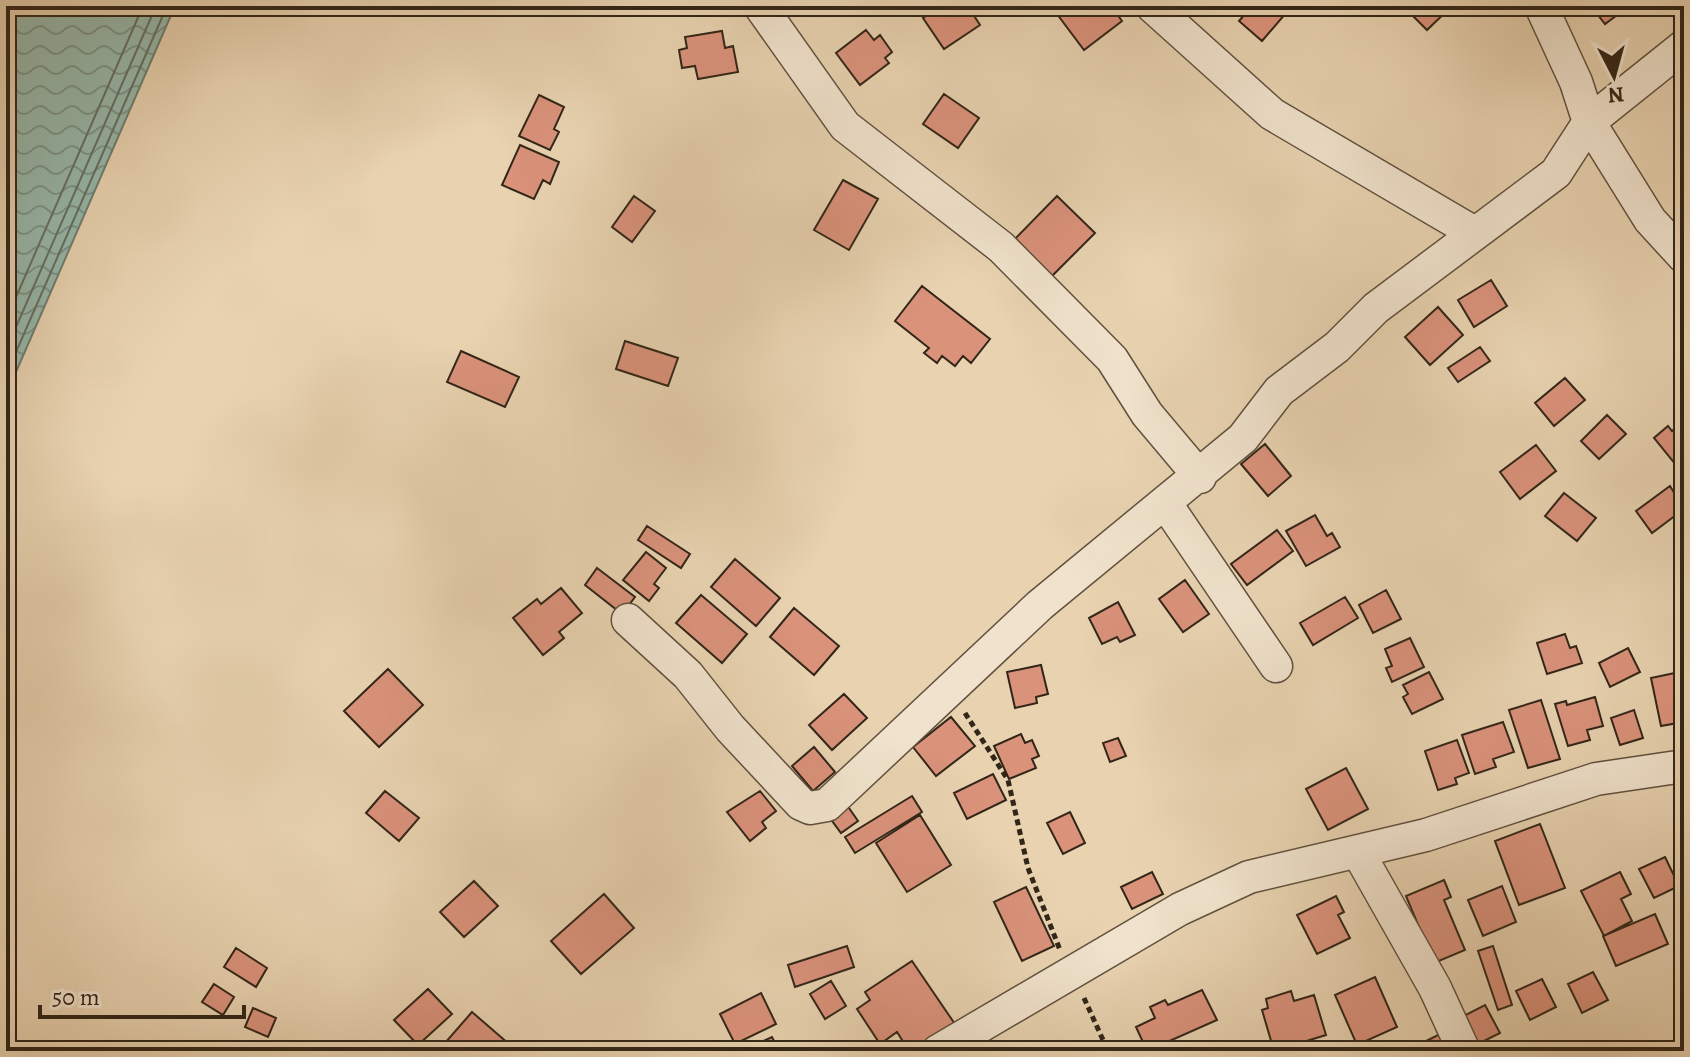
<svg xmlns="http://www.w3.org/2000/svg" width="1690" height="1057" font-family="Alegreya,serif">
<style>
.water{fill:url(#water-waves);stroke:#6f7e70;stroke-width:2}
.lines{fill:none;stroke-linecap:round;stroke-linejoin:round}
.shore{stroke:#646f62;stroke-width:2}
.building{fill:#da927b;stroke:#322618;stroke-width:2}
.street-casing{stroke:#60513e;stroke-width:35}
.path{stroke:#322618;stroke-width:5;stroke-dasharray:6 4;stroke-linecap:butt}
.street{stroke:#f0e2cc;stroke-width:32}
</style>
<defs>
<pattern id="water-waves" width="16" height="10" patternUnits="userSpaceOnUse" patternTransform="scale(2)"><rect width="16" height="10" fill="#97b8ab"/><path d="M0 5q4-4 8 0t8 0" fill="none" stroke="#7c958a"/></pattern>
</defs>
<rect width="100%" height="100%" fill="#e8d2b0"/>
<filter id="stains"><feTurbulence type="fractalNoise" baseFrequency=".0025" numOctaves="4"/><feColorMatrix values="0 0 0 0 .2 0 0 0 0 .09 0 0 0 0 .02 0 0 0 .5 -.17"/></filter>
<radialGradient id="worn" r=".72"><stop offset=".6" stop-color="#630" stop-opacity="0"/><stop offset="1" stop-color="#630" stop-opacity=".3"/></radialGradient>
<path class="water" d="M6,6H175L6,395Z"/>
<g class="lines">
<path class="shore" d="M6,320L143,6
M6,350L156,6
M6,375L167,6"/>
</g>
<path class="building" d="M941,6H959L966,15L971,11L980,25L944,49L923,18Z
M1051,6H1111L1122,21L1084,50Z
M1252,6H1292L1262,41L1239,21Z
M1403,6H1452L1427,30Z
M1591,6H1629L1605,24Z
M866,30L874,40L880,35L892,52L885,58L889,63L860,85L836,53Z
M722,31L725,48L733,46L738,72L698,79L695,66L682,68L679,50L687,48L685,37Z
M944,94L979,118L958,148L923,124Z
M539,95L564,107L554,129L559,132L550,150L519,136Z
M520,145L559,162L550,184L543,180L534,199L502,185Z
M843,180L878,199L849,250L814,230Z
M634,196L655,211L632,242L612,227Z
M1057,196L1095,233L1050,278L1013,241Z
M1491,280L1507,306L1474,327L1458,300Z
M922,286L990,339L971,363L963,356L955,366L942,356L937,363L924,353L929,348L895,321Z
M1438,307L1463,335L1430,365L1405,337Z
M625,341L678,358L668,386L616,369Z
M1480,347L1490,361L1458,382L1448,368Z
M461,351L519,377L505,407L447,382Z
M1565,378L1585,400L1554,426L1535,403Z
M1607,415L1626,434L1599,459L1581,441Z
M1684,421V475L1654,438L1668,426L1672,431Z
M1265,444L1291,476L1268,496L1241,464Z
M1536,445L1556,471L1520,499L1500,472Z
M1670,486L1684,509L1652,533L1636,511Z
M1564,493L1596,518L1577,541L1545,516Z
M1315,515L1327,536L1332,533L1340,547L1306,566L1286,531Z
M647,526L690,554L681,568L638,540Z
M1277,530L1293,551L1247,585L1231,564Z
M646,552L666,568L654,584L659,588L649,601L623,580Z
M735,559L780,598L756,626L711,587Z
M597,568L635,597L622,614L585,585Z
M1185,580L1209,614L1183,632L1159,599Z
M561,588L582,613L559,632L564,638L543,655L513,618L537,599L541,604Z
M1386,590L1401,619L1373,633L1359,605Z
M701,595L747,634L722,663L676,623Z
M1345,597L1358,618L1313,645L1300,623Z
M1118,602L1135,635L1120,642L1117,637L1102,644L1089,618Z
M794,608L839,646L814,675L770,637Z
M1565,634L1570,648L1576,646L1582,663L1547,674L1537,643Z
M1410,638L1424,667L1392,682L1386,668L1392,666L1385,649Z
M1628,648L1640,672L1610,687L1599,663Z
M1041,665L1048,694L1036,697L1037,703L1015,708L1007,672Z
M388,669L423,705L379,747L344,711Z
M1684,671V729H1680L1678,723L1661,726L1651,678Z
M1429,672L1443,699L1412,714L1403,697L1408,694L1403,685Z
M844,694L867,718L832,750L809,725Z
M1595,697L1603,726L1587,730L1590,740L1568,746L1555,704L1566,701L1567,705Z
M1541,700L1560,759L1528,768L1509,710Z
M1634,710L1643,738L1620,745L1611,718Z
M951,717L975,746L936,776L913,747Z
M1503,722L1514,752L1493,759L1496,767L1475,774L1462,735Z
M1021,734L1025,743L1032,740L1039,756L1032,759L1036,768L1009,779L994,746Z
M1118,738L1126,756L1110,762L1103,743Z
M1457,740L1469,773L1455,778L1457,784L1438,790L1425,751Z
M814,747L835,772L813,791L792,766Z
M1346,768L1368,809L1328,830L1306,789Z
M993,774L1006,800L967,819L954,793Z
M385,791L419,818L399,841L366,813Z
M760,791L776,811L762,822L766,828L750,841L727,812Z
M912,796L922,812L855,853L845,837Z
M842,798L858,821L841,833L824,810Z
M1070,812L1085,843L1063,854L1047,823Z
M920,815L951,865L907,892L876,843Z
M1540,824L1565,888L1519,905L1495,841Z
M1665,857L1679,886L1654,898L1639,869Z
M1152,872L1163,894L1132,909L1121,887Z
M1620,872L1631,894L1621,899L1632,921L1604,936L1581,891Z
M1444,880L1451,897L1444,900L1465,950L1434,963L1406,896Z
M474,881L498,906L464,937L440,912Z
M1502,886L1516,922L1483,936L1468,900Z
M1026,887L1054,946L1022,961L994,902Z
M604,894L634,928L581,974L551,941Z
M1336,896L1344,912L1338,915L1350,938L1317,954L1297,915Z
M1655,914L1668,944L1616,966L1603,936Z
M847,946L854,967L795,987L788,965Z
M1493,946L1512,1005L1498,1010L1478,951Z
M236,948L267,968L256,987L224,967Z
M912,961L959,1030L928,1051H909L897,1032L880,1044L857,1009L870,1000L865,992Z
M1593,972L1608,1000L1582,1013L1568,984Z
M1375,977L1397,1027L1357,1045L1335,995Z
M1542,979L1556,1007L1530,1020L1516,991Z
M831,981L846,1006L825,1019L810,994Z
M214,984L234,997L223,1015L202,1002Z
M428,989L452,1014L418,1045L394,1020Z
M1202,990L1217,1020L1147,1051L1136,1027L1155,1018L1150,1007L1165,1000L1168,1005Z
M1291,991L1294,1001L1314,995L1326,1035L1274,1051L1262,1010L1268,1008L1266,999Z
M761,993L776,1024L735,1044L720,1014Z
M1485,1005L1500,1033L1474,1046L1460,1018Z
M253,1008L276,1018L268,1037L245,1027Z
M472,1012L517,1051H454L445,1043Z
M1440,1034L1449,1051H1421L1418,1045Z
M772,1037L779,1051H742Z"/>
<g class="lines">
<defs>
<path id="street" d="M760,6L845,126L1001,247L1112,359L1147,414L1200,477
M1152,6L1272,114L1473,232
M1684,46L1589,122L1650,220L1684,257
M1166,504L1276,666
M628,620L688,675L730,728L801,804L810,808L827,805L1040,605L1243,438L1279,391L1337,347L1376,308L1556,173L1589,122L1576,82L1541,6
M1358,852L1435,988L1464,1051
M938,1051L1180,909L1249,877L1426,835L1596,779L1684,766"/>
</defs>
<use href="#street" class="street-casing"/>
<path class="path" d="M965,713L1008,780L1028,868L1060,950
M1084,998L1108,1051"/>
<use href="#street" class="street"/>
</g>
<rect width="1690" height="1057" fill="none" stroke="#e8d2b0" stroke-width="32"/>
<rect x="8" y="8" width="1674" height="1041" fill="none" stroke="#322618" stroke-width="4"/>
<rect x="16" y="16" width="1658" height="1025" fill="none" stroke="#322618" stroke-width="2"/>
<g transform="translate(1614 76) rotate(174)" stroke="#f0e2cc" stroke-width="6" paint-order="stroke">
<path d="M0-6L14 30L0 20L-14 30Z" fill="#322618"/>
<text y="-12" font-size="22" font-weight="bold" text-anchor="middle" fill="#322618">N</text>
</g>
<path d="M40 1005v12h204v-12" fill="none" stroke="#322618" stroke-width="4"/>
<text x="52" y="1005" font-size="24" fill="#322618" stroke="#f0e2cc" stroke-width="6" paint-order="stroke">50 m</text>
<rect width="100%" height="100%" filter="url(#stains)"/>
<rect width="100%" height="100%" fill="url(#worn)"/>
</svg>
